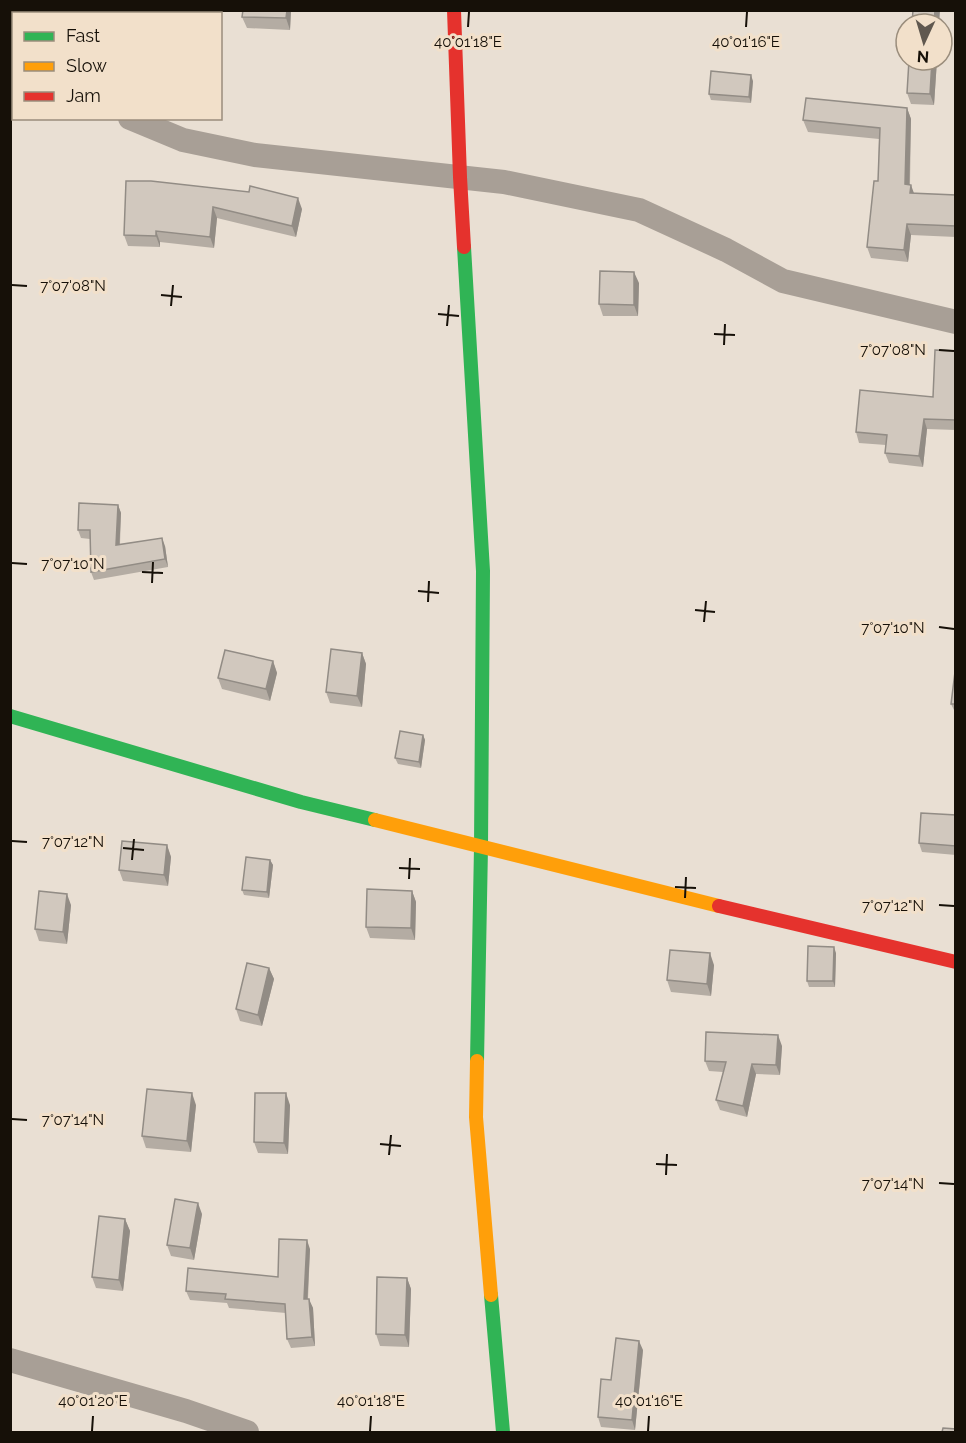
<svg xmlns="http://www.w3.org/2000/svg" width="966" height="1443" font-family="Raleway,sans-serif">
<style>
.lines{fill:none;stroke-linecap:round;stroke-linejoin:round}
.street{stroke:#a89f96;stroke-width:24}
.fast{stroke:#30b455;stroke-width:14}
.slow{stroke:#ff9f0a;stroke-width:14}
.jam{stroke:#e5322d;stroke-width:14}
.wall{fill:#b4aca3}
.shaded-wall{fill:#928c85}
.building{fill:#d1c8be;stroke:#928c85;stroke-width:1.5}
.ticks{fill:none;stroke:#161008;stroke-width:2}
.ticks-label{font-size:15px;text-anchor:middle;fill:#161008;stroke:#f2e0ca;stroke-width:6;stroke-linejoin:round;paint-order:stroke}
</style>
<rect width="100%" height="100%" fill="#e9dfd3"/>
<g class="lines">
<path class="street" d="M10,85L14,86
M130,118L183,140L255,155L504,182L639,210L726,250L783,281L956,322
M10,1360L186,1411L247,1432"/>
<path class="fast" d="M464,247L483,571L481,847L477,1061
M10,716L301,802L375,820
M491,1295L503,1432"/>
<path class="slow" d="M375,820L719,906
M477,1061L476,1117L491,1295"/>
<path class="jam" d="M454,10L460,177L464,247
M719,906L956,962"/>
</g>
<path class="wall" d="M291,10L290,30L247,28L242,17Z
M909,60H937L934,105L911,104L907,93Z
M753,81L751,103L711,100L709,94Z
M907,108L911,119L910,185L914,194L956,195V237L911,235L908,262L871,258L867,247L878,181L879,139L808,132L803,120Z
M126,181L302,209L296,237L217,218L214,248L160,242V247L128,246L124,235Z
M639,283L638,316H603L599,304Z
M956,351V430L927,429L923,467L889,463L885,453L886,445L859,443L856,432L933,397Z
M118,505L121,513L120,544L165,546L168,567L94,580L91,572L90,539L81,538L78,530Z
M362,653L366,664L362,707L330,703L326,692Z
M273,661L277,673L270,701L222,689L218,678Z
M956,672V710H954L951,704Z
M423,735L425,740L421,768L398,764L395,758Z
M956,815V855L922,852L919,843Z
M167,845L171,857L168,886L123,881L119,870Z
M270,860L273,865L269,898L244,895L242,890Z
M412,891L416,902L415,940L370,938L366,927Z
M71,905L67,944L39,941L35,929Z
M836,953L835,987H809L807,981Z
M714,965L711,996L671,992L667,980Z
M269,968L274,979L262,1026L240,1021L236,1009Z
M782,1046L780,1075L756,1074L747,1117L720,1110L716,1100L723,1072L709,1071L705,1061Z
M196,1105L191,1152L146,1148L142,1136Z
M290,1105L288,1154L258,1153L254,1142Z
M202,1214L194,1260L171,1256L167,1245Z
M125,1219L130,1231L123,1291L96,1288L92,1277Z
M310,1249L308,1299L313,1308L315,1346L291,1348L287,1339L286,1313L229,1308L227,1303L190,1300L186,1291L278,1277Z
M407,1278L411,1289L409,1347L380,1346L376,1334Z
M643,1350L635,1430L601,1427L598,1417L611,1380Z"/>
<path class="shaded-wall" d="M287,10H291L290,30L286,18Z
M935,10L940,11L939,24H934Z
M932,60H937L934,105L930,94Z
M751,75L753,81L751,103L749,97Z
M907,108L911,119L909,196L905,184Z
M911,185L915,196L910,193Z
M298,198L302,209L296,237L292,226Z
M213,207L217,218L214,248L210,237Z
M907,224L911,235L908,262L904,250Z
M156,231L160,242V247L156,236Z
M634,272L639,283L638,316L634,305Z
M924,419L927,429L923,467L919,456Z
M118,505L121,513L119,553L116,545Z
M162,538L165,546L168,567L165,559Z
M362,653L366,664L362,707L357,696Z
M273,661L277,673L270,701L266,689Z
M423,735L425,740L421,768L419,762Z
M167,845L171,857L168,886L164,875Z
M270,860L273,865L269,898L267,892Z
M412,891L416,902L415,940L411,928Z
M67,894L71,905L67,944L63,932Z
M834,947L836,953L835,987L833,981Z
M710,953L714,965L711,996L707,984Z
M269,968L274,979L262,1026L258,1015Z
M778,1035L782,1046L780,1075L776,1065Z
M752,1064L756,1074L747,1117L743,1106Z
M192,1093L196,1105L191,1152L187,1141Z
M286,1093L290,1105L288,1154L284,1143Z
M198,1203L202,1214L194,1260L190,1248Z
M125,1219L130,1231L123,1291L119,1280Z
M307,1240L310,1249L307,1308L304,1299Z
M407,1278L411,1289L409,1347L405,1335Z
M309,1299L313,1308L315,1346L312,1337Z
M639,1341L643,1350L635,1430L632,1420Z"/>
<path class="building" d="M95,10H120V14H95Z
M243,10H287L286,18L242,17Z
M913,10H935L934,24H912Z
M909,60H932L930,94L907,93Z
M711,71L751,75L749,97L709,94Z
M806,98L907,108L905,184L911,185L910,193L956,195V226L907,224L904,250L867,247L874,181H878L880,128L803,120Z
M126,181H151L249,192L250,186L298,198L292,226L213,207L210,237L156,231V236L124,235Z
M600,271L634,272V305L599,304Z
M935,350L956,351V420L924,419L919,456L885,453L887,435L856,432L860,390L933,397Z
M79,503L118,505L116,545L162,538L165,559L91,572L90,530H78Z
M331,649L362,653L357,696L326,692Z
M225,650L273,661L266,689L218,678Z
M955,672H956V704H951Z
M400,731L423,735L419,762L395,758Z
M921,813L956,815V846L919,843Z
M122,841L167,845L164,875L119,870Z
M246,857L270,860L267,892L242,890Z
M367,889L412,891L411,928L366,927Z
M39,891L67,894L63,932L35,929Z
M808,946L834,947L833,981H807Z
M670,950L710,953L707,984L667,980Z
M247,963L269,968L258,1015L236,1009Z
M706,1032L778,1035L776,1065L752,1064L743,1106L716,1100L726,1062L705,1061Z
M147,1089L192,1093L187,1141L142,1136Z
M255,1093H286L284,1143L254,1142Z
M175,1199L198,1203L190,1248L167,1245Z
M99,1216L125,1219L119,1280L92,1277Z
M279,1239L307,1240L304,1299H309L312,1337L287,1339L285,1304L225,1299L226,1294L186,1291L188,1268L278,1277Z
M377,1277L407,1278L405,1335L376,1334Z
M616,1338L639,1341L632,1420L598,1417L601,1379L611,1380Z
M943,1428L956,1429V1432H942Z"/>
<path class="ticks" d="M468,27L469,12M746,27L747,12M12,285L27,286M161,295L182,297M171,306L173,285M438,314L459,316M447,326L449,305M714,334L735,335M724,345L725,324M939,350L954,351M12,563L27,564M142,572L163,573M152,583L153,562M418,591L439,593M428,602L429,581M695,610L715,612M704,622L706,601M939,627L954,629M12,841L27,842M123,848L144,850M132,860L134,839M399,868L420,869M409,879L410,858M675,887L696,888M685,898L686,877M939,905L954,906M12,1119L27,1120M380,1144L401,1146M389,1155L391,1135M656,1164L677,1165M666,1175L667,1154M939,1183L954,1184M92,1431L93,1416M370,1431L371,1416M648,1431L649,1416"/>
<g class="ticks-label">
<text x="468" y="47">40°01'18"E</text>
<text x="746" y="47">40°01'16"E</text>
<text x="73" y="291">7°07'08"N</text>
<text x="893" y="355">7°07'08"N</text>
<text x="73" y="569">7°07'10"N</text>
<text x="893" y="633">7°07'10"N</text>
<text x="73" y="847">7°07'12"N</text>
<text x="893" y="911">7°07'12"N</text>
<text x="73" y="1125">7°07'14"N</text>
<text x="893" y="1189">7°07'14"N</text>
<text x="93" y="1406">40°01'20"E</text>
<text x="371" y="1406">40°01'18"E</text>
<text x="649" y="1406">40°01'16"E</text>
</g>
<rect width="966" height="1443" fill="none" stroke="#161008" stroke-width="24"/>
<rect x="12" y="12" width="210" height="108" fill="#f2e0ca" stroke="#9a8d7c" stroke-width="1.5"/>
<rect x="24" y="32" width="30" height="9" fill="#30b455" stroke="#9a8d7c" stroke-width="1.5"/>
<text x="66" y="42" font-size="18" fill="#161008">Fast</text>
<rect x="24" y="62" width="30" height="9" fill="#ff9f0a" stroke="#9a8d7c" stroke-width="1.5"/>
<text x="66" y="72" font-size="18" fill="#161008">Slow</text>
<rect x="24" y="92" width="30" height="9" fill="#e5322d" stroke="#9a8d7c" stroke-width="1.5"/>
<text x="66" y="102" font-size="18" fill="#161008">Jam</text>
<g transform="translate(924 42) rotate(184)"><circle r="28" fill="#f2e0ca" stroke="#9a8d7c" stroke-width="1.5"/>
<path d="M0-4.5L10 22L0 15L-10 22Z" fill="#60584f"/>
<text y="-9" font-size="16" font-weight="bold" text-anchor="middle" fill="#161008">N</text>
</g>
</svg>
